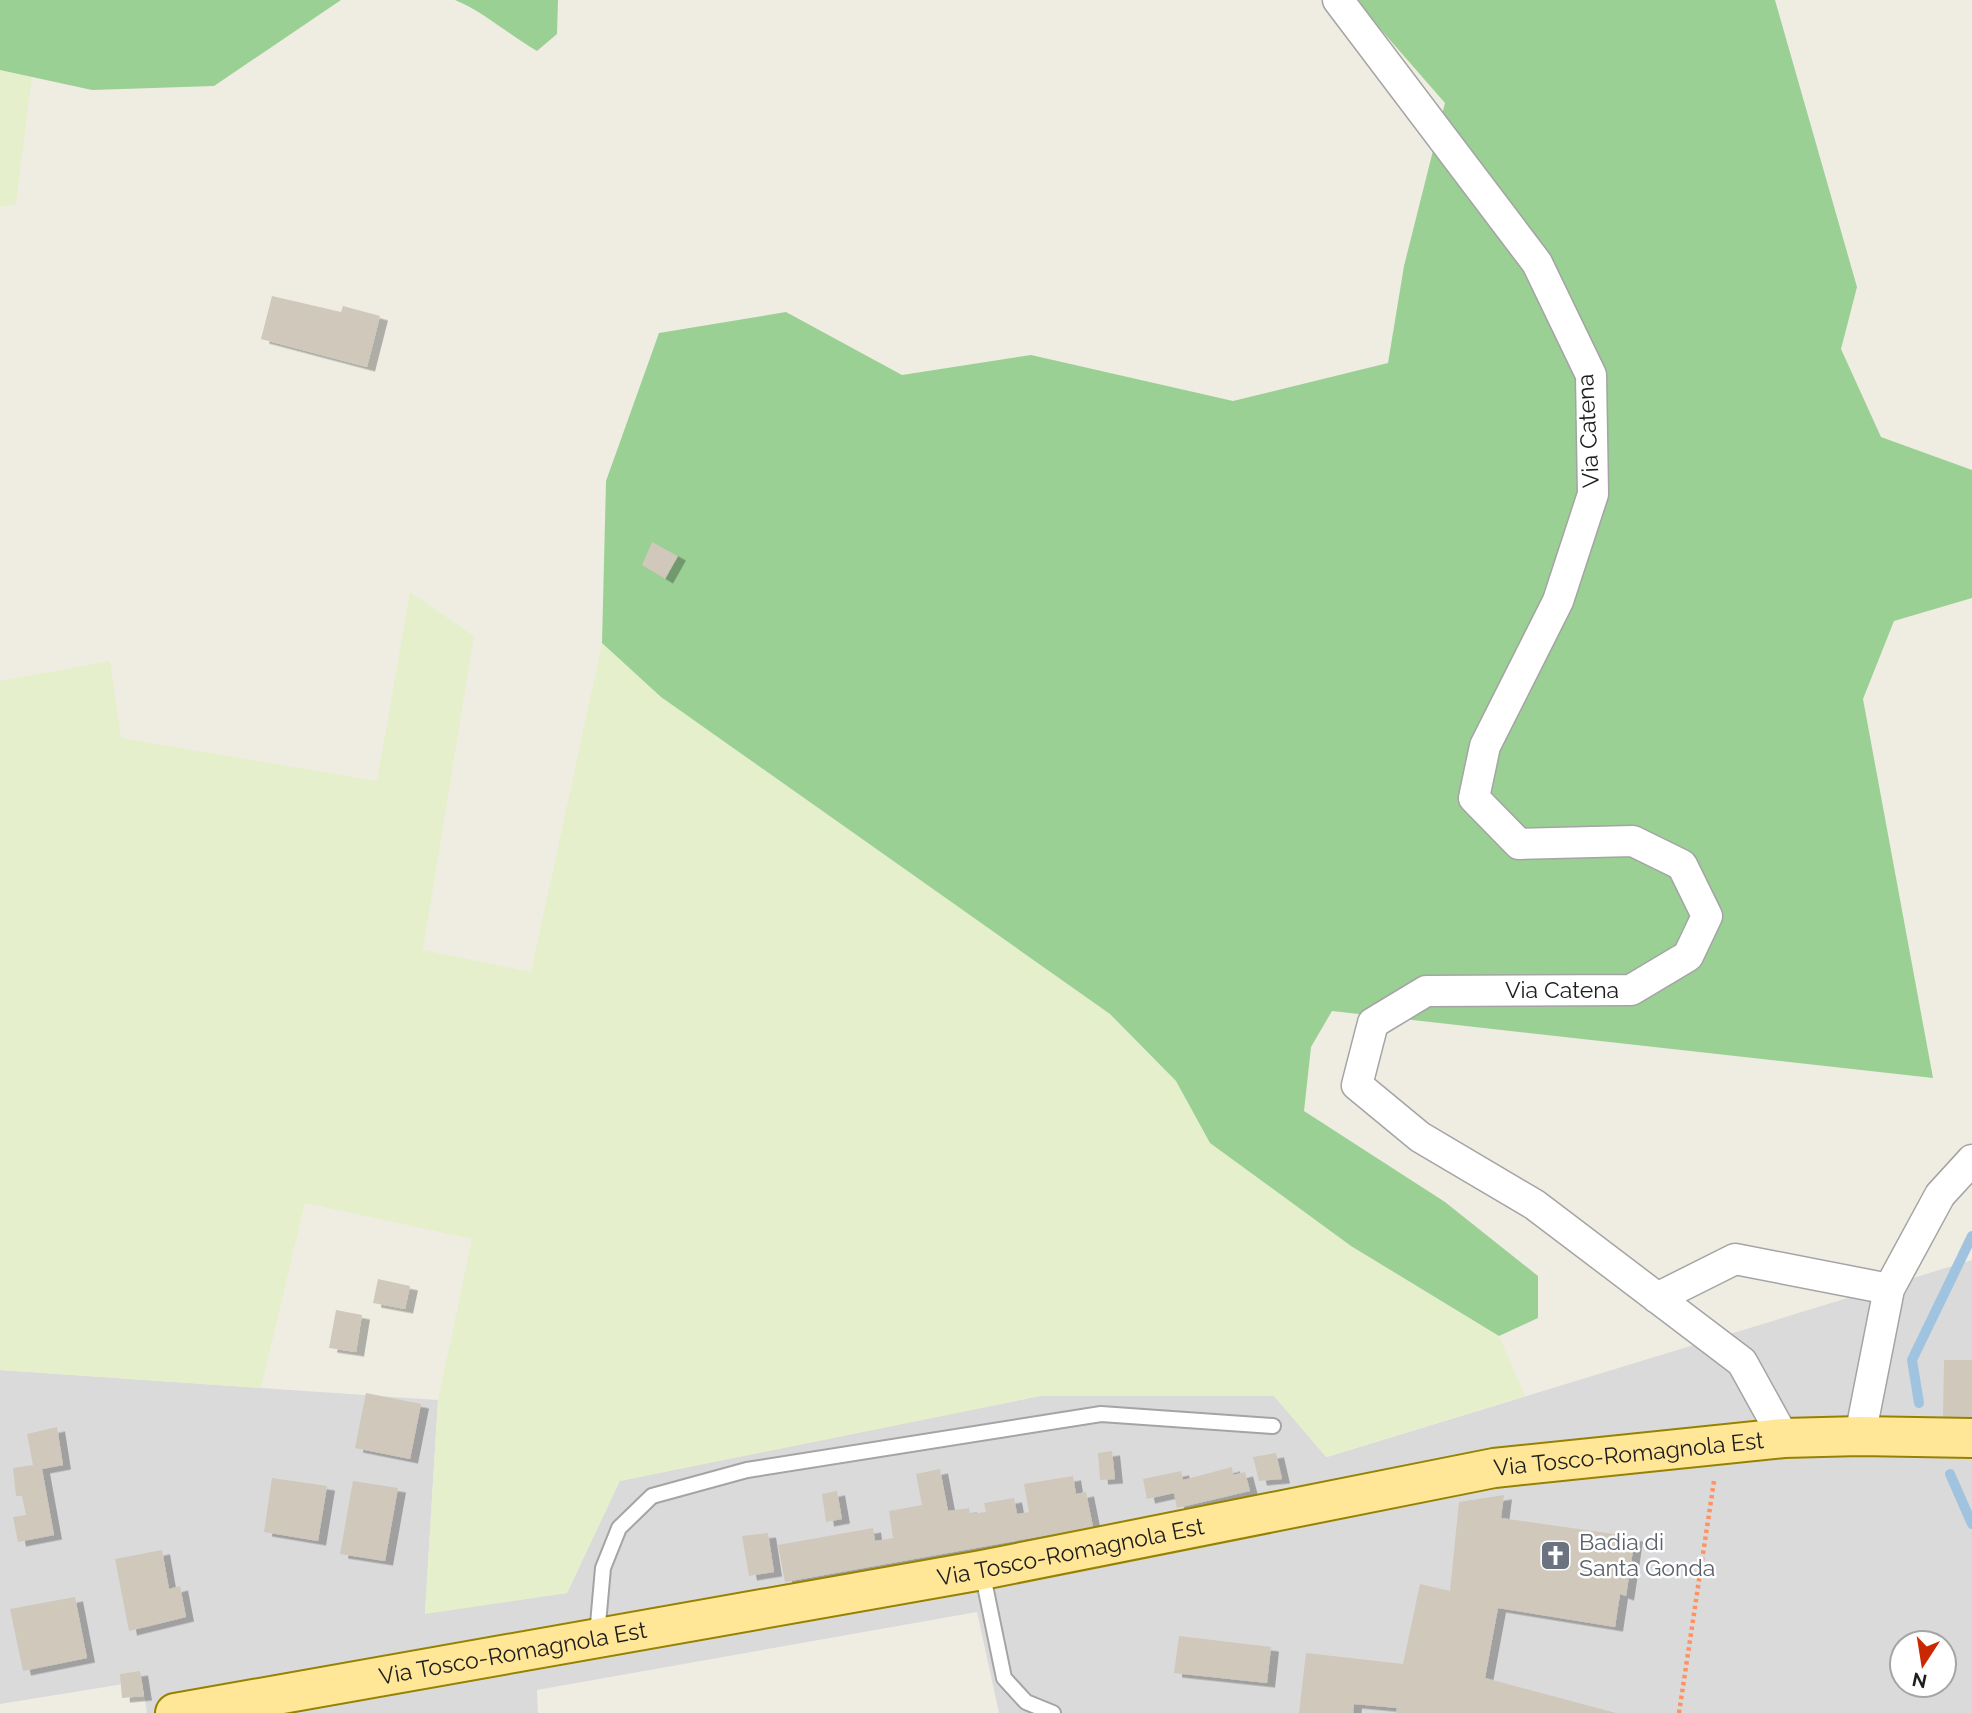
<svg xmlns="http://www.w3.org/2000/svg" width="1972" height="1713" font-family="Raleway,sans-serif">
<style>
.residential{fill:#dbdada;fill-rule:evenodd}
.farmland{fill:#e5efcc}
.forest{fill:#9ad094}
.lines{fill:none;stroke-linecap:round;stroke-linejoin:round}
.stream{stroke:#a0c4df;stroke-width:10}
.building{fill:#cfc8bb;filter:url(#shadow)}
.lane-casing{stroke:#a4a4a4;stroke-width:18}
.street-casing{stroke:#a4a4a4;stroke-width:33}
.primary-casing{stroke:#968200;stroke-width:42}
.path{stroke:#ff9263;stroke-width:4.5;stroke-dasharray:3.5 3.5;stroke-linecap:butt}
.lane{stroke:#fff;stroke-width:14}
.street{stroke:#fff;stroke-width:30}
.primary{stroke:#ffe797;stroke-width:38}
.labels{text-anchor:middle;stroke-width:5;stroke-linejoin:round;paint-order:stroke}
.street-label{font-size:23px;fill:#1d1d1d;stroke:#fff}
.worship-label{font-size:23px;fill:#5b616d;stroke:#fff;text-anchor:start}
</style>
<defs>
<filter id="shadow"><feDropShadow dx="8" dy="4.5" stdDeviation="0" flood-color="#0004"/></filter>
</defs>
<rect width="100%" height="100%" fill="#efede2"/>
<path class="residential" d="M1972,1260V1713H999L977,1612L537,1690L538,1713H147L142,1681L0,1704V1370L438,1400L425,1613L567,1593L619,1481L1040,1396H1274L1327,1457ZM1902,1643H1944V1685H1902Z"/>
<path class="farmland" d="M0,70L32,77L16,204L0,207Z
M410,592L474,636L423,950L531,972L602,643L661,697L1110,1014L1176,1081L1210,1143L1351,1246L1499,1336L1525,1396L1326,1457L1274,1396H1040L620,1481L567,1593L425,1614L438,1400L472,1239L305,1203L261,1388L0,1370V681L110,661L121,738L377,781Z"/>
<path class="forest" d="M0,0H341L214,86L92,90L0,70Z
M455,0H558L557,34L537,51C509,35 484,12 455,0Z
M1355,0H1775L1857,287L1841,349L1881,437L1972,470V598L1894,621L1863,699L1933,1078L1332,1011L1311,1047L1304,1111L1445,1202L1538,1276V1318L1499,1336L1351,1246L1210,1143L1176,1081L1110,1014L661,697L602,643L606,481L659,333L786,312L902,375L1031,355L1233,401L1388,363L1404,266L1445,103Z"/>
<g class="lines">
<path class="stream" d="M1919,1403L1912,1360L1972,1236
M1950,1474L1972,1524"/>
</g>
<path class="building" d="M272,296L341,312L343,306L380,316L367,367L261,339Z
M652,542L678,556L665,579L642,565Z
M378,1279L410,1286L405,1309L373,1303Z
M336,1310L362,1315L356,1352L329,1348Z
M1944,1360H1972V1420L1943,1418Z
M366,1393L421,1404L410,1459L355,1448Z
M57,1427L63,1465L42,1469L54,1535L18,1542L13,1517L26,1515L22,1496H16L13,1468L33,1465L27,1434Z
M1112,1451L1115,1479L1100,1480L1098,1453Z
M1276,1453L1282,1479L1259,1481L1253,1457Z
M1232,1467L1233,1475L1245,1472L1250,1491L1177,1508L1174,1493L1147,1499L1143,1479L1181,1471L1183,1480Z
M940,1469L948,1511L969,1508L970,1514L986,1512L984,1503L1014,1498L1017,1514L1029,1512L1024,1484L1073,1476L1076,1494L1086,1492L1093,1527L785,1582L778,1545L873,1528L875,1541L893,1538L889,1511L922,1505L916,1474Z
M272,1478L327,1486L318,1541L264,1532Z
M353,1481L398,1488L385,1561L340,1554Z
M837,1491L842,1519L826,1522L822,1494Z
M1504,1495L1501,1518L1635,1537L1626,1596L1620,1594L1615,1627L1498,1608L1485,1678L1616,1713H1396L1397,1708L1354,1704L1353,1713H1299L1306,1653L1403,1664L1420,1584L1450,1591L1459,1502Z
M768,1533L774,1572L749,1576L742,1536Z
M162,1550L169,1589L180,1586L186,1617L129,1631L115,1559Z
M75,1597L87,1658L23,1671L10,1609Z
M1179,1636L1271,1647L1267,1683L1174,1673Z
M140,1671L144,1696L122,1698L120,1674Z"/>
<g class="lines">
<defs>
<path id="lane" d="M982,1571L1004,1678L1026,1702L1053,1713
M597,1635L603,1568L619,1528L652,1496L747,1470L1101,1414L1273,1426"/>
<path id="street" d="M1338,0L1537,263L1591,375L1593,494L1558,601L1485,746L1474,798L1519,844L1633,841L1682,865L1707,916L1688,956L1631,990L1426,991L1373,1023L1357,1085L1420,1137L1535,1205L1742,1362L1784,1438
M1657,1298L1735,1259L1889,1289
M1860,1436L1889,1289L1940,1195L1972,1160"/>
<g id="primary">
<path id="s1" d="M175,1713L982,1570L1494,1468L1784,1438L1860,1436L1972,1438"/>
</g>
</defs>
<use href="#lane" class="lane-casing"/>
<use href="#street" class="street-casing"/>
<use href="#primary" class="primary-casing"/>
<path class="path" d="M1679,1713L1714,1481"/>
<use href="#lane" class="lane"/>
<use href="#street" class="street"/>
<use href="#primary" class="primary"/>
</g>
<defs>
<symbol id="church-square" viewBox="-11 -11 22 22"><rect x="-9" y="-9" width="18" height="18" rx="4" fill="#6b7280" stroke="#fff"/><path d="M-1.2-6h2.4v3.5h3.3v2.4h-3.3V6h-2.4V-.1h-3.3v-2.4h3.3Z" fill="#fff"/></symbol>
</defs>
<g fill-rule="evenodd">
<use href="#church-square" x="1538" y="1538" width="35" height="35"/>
</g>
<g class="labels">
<g class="street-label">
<text transform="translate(1588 431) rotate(-93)" y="8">Via Catena</text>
<text x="1562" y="998">Via Catena</text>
<text dy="8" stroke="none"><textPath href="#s1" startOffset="1477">Via Tosco-Romagnola Est</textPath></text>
<text dy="8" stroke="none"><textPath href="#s1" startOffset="910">Via Tosco-Romagnola Est</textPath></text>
<text dy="8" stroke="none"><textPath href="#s1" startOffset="343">Via Tosco-Romagnola Est</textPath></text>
</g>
<g class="worship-label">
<text x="1579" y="1550">Badia di<tspan x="1579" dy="26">Santa Gonda</tspan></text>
</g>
</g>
<g transform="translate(1923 1664) rotate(192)"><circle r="33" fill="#ffffff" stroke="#a5a5a5" stroke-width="2"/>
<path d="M0-5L12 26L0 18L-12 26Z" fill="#ca2800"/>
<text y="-10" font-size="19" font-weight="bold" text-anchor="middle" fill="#1d1d1d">N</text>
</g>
</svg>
